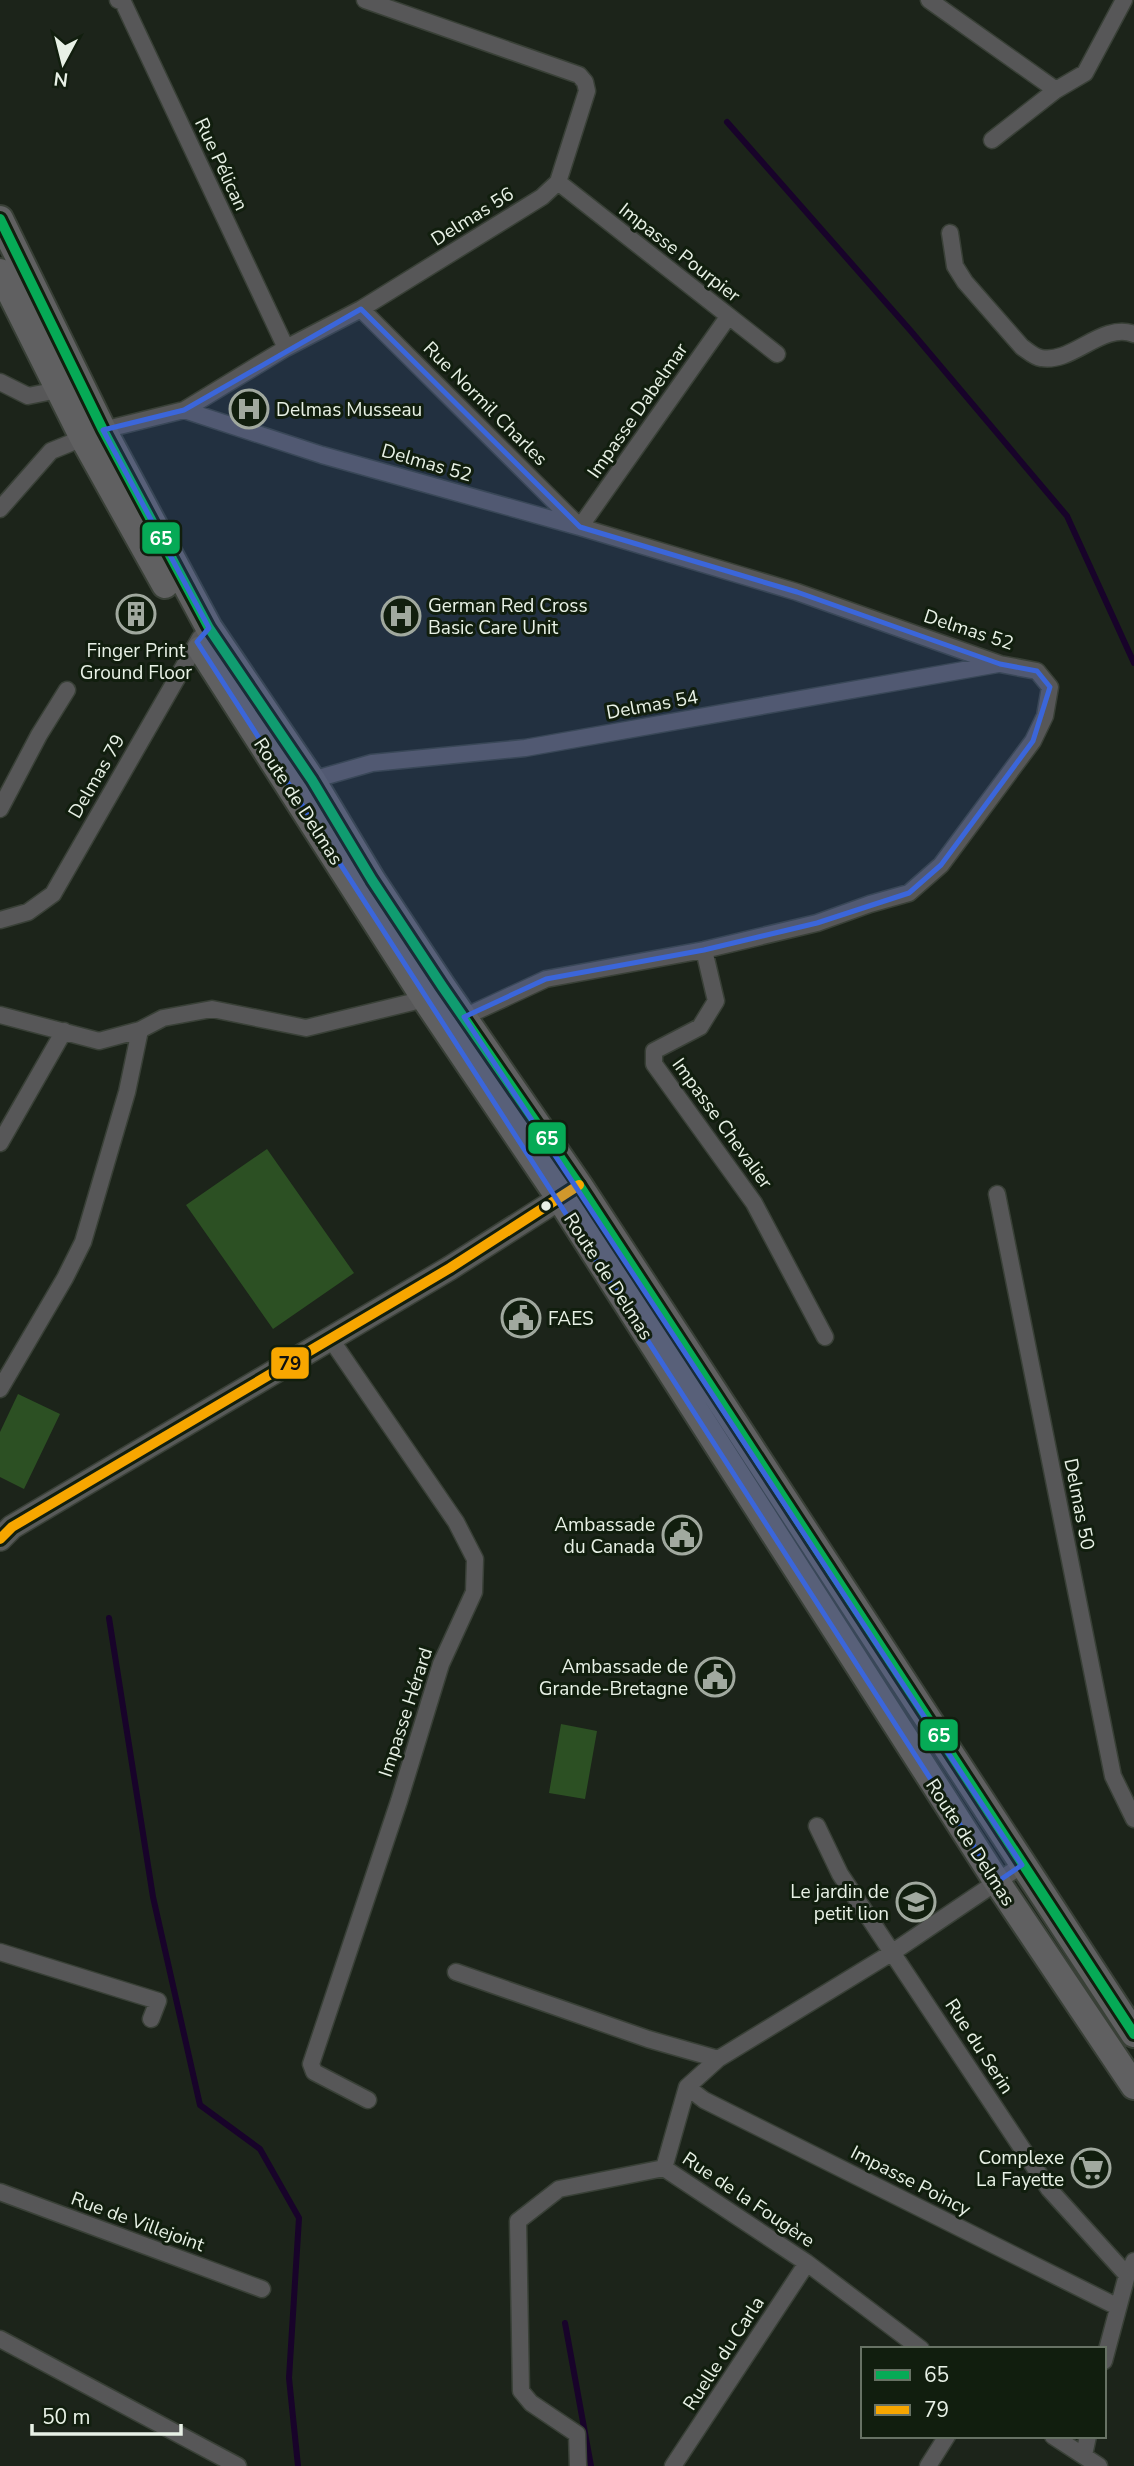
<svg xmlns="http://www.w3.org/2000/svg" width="1134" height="2466" font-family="'Nunito Sans',sans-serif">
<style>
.green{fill:#2c5023}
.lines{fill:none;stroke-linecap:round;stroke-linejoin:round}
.stream{stroke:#18032a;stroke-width:6}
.street-casing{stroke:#394037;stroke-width:19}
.secondary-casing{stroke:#394037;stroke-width:26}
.primary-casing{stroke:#394037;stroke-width:30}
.street{stroke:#575758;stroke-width:16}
.secondary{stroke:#585a59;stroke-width:23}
.primary{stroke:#606061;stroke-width:26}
.bus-1-casing{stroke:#111e0e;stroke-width:16}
.bus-2-casing{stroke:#111e0e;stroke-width:16}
.bus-1{stroke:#06aa56;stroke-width:10}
.bus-2{stroke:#f7a600;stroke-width:10}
.marked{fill:#3b66da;fill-opacity:0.2;stroke:#3b66da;stroke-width:5;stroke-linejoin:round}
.bus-dot{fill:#e8f1e6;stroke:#111e0e;stroke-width:2.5}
.labels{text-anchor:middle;stroke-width:6;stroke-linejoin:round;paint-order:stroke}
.street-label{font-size:19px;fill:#e8f1e6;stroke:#111e0e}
.poi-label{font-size:19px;fill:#e8f1e6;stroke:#111e0e;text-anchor:end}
.line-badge{stroke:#111e0e;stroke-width:2.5}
.badge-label{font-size:19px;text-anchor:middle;font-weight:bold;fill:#fff}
.pale-badge-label{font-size:19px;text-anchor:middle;font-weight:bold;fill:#111}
</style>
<rect width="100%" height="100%" fill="#1c241a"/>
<path class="green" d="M267,1149L354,1273L273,1329L186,1205Z
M18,1394L60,1414L24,1489L0,1477V1432Z
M561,1724L597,1731L585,1799L549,1793Z"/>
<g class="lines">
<path class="stream" d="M727,122L910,330L1067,516L1134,663
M109,1618L153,1897L200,2105L260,2149L299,2218L289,2378L298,2466
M565,2323L591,2466"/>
<defs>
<path id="street" d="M118,0L123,2L286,348
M929,0L1056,90L1085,73L1124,0
M992,140L1056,90
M558,182L777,354
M950,233L955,266L965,282L1022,347C1028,351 1034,357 1041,358C1072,364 1102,322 1134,334
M361,309L580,527L728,317
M0,382L28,396L58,390
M184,410L322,455L580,527L797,592L1000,664L1037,671L1050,687L1045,716L1033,741L941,865L909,893L870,904L817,923L704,950L546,979L464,1017
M103,430L184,410L286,348L361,309L542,197L558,182L587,91L585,82L579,75L365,0
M0,509L51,451L83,438
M312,780L372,763L525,748L998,664
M0,809L39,735L67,690
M0,920L28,912L53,894L200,638
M704,950L716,1001L700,1027L654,1051V1064L754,1203L825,1337
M0,1015L99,1041L140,1030L163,1018L212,1009L306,1028L425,999L430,995
M0,1143L64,1031
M997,1194L1113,1776L1134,1819
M330,1338L456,1522L475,1559L474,1592L441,1664L399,1801L311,2064L314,2072L368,2100
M0,1389L65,1278L83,1242L127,1092L140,1030
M817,1826L840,1874L1049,2189L1127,2275
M0,1952L158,2001L151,2019
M456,1972L648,2039L718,2059
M687,2087L704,2100L1118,2307
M664,2168L687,2087L718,2059L893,1952L1022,1865
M0,2192L262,2289
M0,2339L238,2466
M1104,2361L1127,2275L1134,2261
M1053,2436L1099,2466
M1084,2455L1088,2436
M578,2466L577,2434L531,2403L521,2391L518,2221L559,2189L664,2168L807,2263L921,2349
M673,2466L807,2263
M928,2466L947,2436"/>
<path id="secondary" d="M0,1539L12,1527L450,1268L574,1189"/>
<path id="primary" d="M0,219L103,430L209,628L312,780L372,880L442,986L579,1185L1134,2034
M0,272L83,438L165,585
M201,649L425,999L560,1199L997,1882L1134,2086"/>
</defs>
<use href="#street" class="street-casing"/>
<use href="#secondary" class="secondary-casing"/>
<use href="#primary" class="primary-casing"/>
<use href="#street" class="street"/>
<use href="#secondary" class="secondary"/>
<use href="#primary" class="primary"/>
<defs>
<path id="bus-1" d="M0,219L103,430L209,628L312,780L372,880L442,986L579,1185L1134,2034"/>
<path id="bus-2" d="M0,1539L12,1527L450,1268L579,1185"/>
</defs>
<use href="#bus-1" class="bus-1-casing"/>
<use href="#bus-2" class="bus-2-casing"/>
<use href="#bus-1" class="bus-1"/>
<use href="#bus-2" class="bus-2"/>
</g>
<path class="marked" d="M361,309L580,527L797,592L1000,664L1037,671L1050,687L1033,741L941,865L909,893L817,923L704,950L546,979L464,1017L1022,1865L997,1882L197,642L209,628L103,430L184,410Z"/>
<defs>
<symbol id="hospital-ring" viewBox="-11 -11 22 22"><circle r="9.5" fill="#111e0e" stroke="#a1a99f" stroke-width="1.5"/><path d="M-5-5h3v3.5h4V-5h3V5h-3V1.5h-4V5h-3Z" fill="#a1a99f"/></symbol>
<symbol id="building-ring" viewBox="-11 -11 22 22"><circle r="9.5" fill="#111e0e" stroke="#a1a99f" stroke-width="1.5"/><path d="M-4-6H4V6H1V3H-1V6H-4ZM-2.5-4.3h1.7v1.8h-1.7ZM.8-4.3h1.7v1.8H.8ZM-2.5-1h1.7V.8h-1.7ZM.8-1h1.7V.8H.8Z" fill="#a1a99f"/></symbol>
<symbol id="civic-ring" viewBox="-11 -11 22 22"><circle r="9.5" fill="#111e0e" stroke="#a1a99f" stroke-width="1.5"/><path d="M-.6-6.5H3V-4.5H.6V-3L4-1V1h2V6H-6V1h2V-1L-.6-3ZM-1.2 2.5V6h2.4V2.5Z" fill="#a1a99f"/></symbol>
<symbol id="school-ring" viewBox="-11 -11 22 22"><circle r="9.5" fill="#111e0e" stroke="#a1a99f" stroke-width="1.5"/><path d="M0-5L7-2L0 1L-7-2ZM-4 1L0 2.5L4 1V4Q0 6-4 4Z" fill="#a1a99f"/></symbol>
<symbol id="supermarket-ring" viewBox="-11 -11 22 22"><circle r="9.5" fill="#111e0e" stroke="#a1a99f" stroke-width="1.5"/><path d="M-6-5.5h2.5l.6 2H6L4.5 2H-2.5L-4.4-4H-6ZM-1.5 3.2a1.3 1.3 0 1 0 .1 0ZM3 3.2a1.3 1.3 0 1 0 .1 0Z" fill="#a1a99f"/></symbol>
</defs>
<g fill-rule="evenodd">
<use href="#hospital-ring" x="227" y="387" width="44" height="44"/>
<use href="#building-ring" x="114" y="592" width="44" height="44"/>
<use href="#hospital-ring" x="379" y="594" width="44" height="44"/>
<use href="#civic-ring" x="499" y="1296" width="44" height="44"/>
<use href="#civic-ring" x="660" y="1513" width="44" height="44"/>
<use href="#civic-ring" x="693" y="1655" width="44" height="44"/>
<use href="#school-ring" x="894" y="1880" width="44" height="44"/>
<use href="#supermarket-ring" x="1069" y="2146" width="44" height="44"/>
</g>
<circle class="bus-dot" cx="546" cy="1206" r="6"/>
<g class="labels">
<g class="street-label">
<text transform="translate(222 164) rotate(65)" y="7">Rue Pélican</text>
<text transform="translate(472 216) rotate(-32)" y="7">Delmas 56</text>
<text transform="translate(680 252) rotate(38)" y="7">Impasse Pourpier</text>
<text transform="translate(486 403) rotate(45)" y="7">Rue Normil Charles</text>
<text transform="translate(637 410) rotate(-55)" y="7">Impasse Dabelmar</text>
<text transform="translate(427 462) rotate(16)" y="7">Delmas 52</text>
<text transform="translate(969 629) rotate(18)" y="7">Delmas 52</text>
<text transform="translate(652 704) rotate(-10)" y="7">Delmas 54</text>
<text transform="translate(96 776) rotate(-60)" y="7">Delmas 79</text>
<text transform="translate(299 801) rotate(57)" y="7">Route de Delmas</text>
<text transform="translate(723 1123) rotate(54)" y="7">Impasse Chevalier</text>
<text transform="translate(609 1276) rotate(57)" y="7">Route de Delmas</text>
<text transform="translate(1080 1504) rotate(79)" y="7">Delmas 50</text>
<text transform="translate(405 1712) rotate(-72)" y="7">Impasse Hérard</text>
<text transform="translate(971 1842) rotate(57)" y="7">Route de Delmas</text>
<text transform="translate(980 2046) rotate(57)" y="7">Rue du Serin</text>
<text transform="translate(911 2180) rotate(27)" y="7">Impasse Poincy</text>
<text transform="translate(749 2199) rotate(34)" y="7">Rue de la Fougère</text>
<text transform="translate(138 2221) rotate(20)" y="7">Rue de Villejoint</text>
<text transform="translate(723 2353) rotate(-57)" y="7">Ruelle du Carla</text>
</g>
<g class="poi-label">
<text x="276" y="416" text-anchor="start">Delmas Musseau</text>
<text x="428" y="612" text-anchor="start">German Red Cross<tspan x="428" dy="22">Basic Care Unit</tspan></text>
<text x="136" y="657" text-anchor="middle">Finger Print<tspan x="136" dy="22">Ground Floor</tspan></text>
<text x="548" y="1325" text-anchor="start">FAES</text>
<text x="655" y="1531">Ambassade<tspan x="655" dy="22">du Canada</tspan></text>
<text x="688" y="1673">Ambassade de<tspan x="688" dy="22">Grande-Bretagne</tspan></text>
<text x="889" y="1898">Le jardin de<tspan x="889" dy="22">petit lion</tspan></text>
<text x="1064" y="2164">Complexe<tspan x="1064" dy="22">La Fayette</tspan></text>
</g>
</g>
<g class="line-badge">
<rect x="141" y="521" width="40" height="34" rx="7" fill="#06aa56"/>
<rect x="527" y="1121" width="40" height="34" rx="7" fill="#06aa56"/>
<rect x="270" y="1346" width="40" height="34" rx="7" fill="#f7a600"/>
<rect x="919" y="1718" width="40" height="34" rx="7" fill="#06aa56"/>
</g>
<g class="badge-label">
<text x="161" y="545">65</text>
<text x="547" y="1145">65</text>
<text x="939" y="1742">65</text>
</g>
<g class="pale-badge-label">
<text x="290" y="1370">79</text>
</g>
<rect x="861" y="2347" width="245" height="91" fill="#111e0e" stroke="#677264" stroke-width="2"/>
<rect x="875" y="2370" width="35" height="10" fill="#06aa56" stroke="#677264" stroke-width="2"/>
<text x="924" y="2382" font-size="21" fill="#e8f1e6">65</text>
<rect x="875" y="2405" width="35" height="10" fill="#f7a600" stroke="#677264" stroke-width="2"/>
<text x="924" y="2417" font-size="21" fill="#e8f1e6">79</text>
<g transform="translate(63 63) rotate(187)" stroke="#111e0e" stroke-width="5" paint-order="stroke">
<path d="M0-5L12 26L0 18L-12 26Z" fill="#e8f1e6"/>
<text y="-10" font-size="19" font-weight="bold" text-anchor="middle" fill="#e8f1e6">N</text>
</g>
<path d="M32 2424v10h149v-10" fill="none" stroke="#e8f1e6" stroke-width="3.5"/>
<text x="42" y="2424" font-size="21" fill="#e8f1e6" stroke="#111e0e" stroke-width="5" paint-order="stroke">50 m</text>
</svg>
